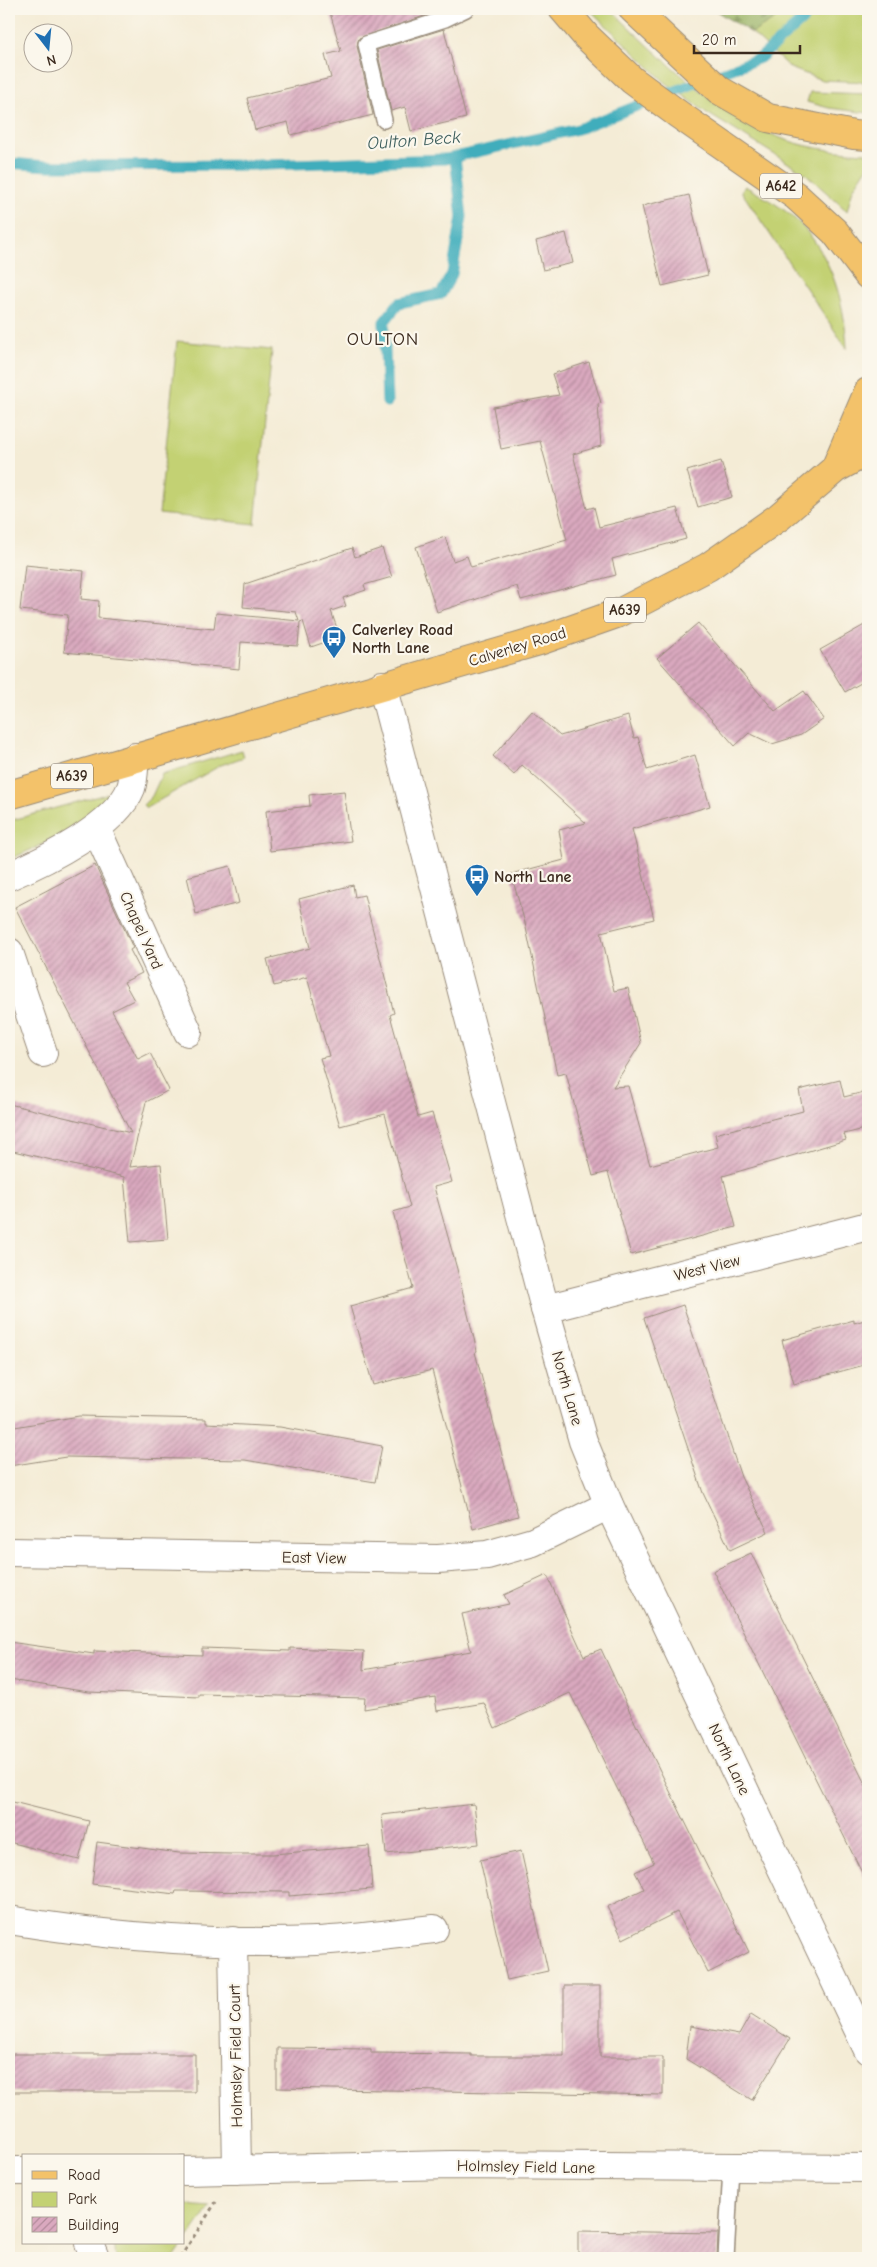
<svg xmlns="http://www.w3.org/2000/svg" width="877" height="2267" font-family="'Comic Neue',sans-serif">
<style>
.green{fill:#c3d173;stroke:#7f7e48}
.forest{fill:url(#forest-firs);stroke:#6a6e42}
.lines{fill:none;stroke-linecap:round;stroke-linejoin:round}
.stream{stroke:#3fadbc;stroke-width:11}
.building{fill:url(#building-hatch)}
.service-casing{stroke:#988b7a;stroke-width:18}
.minor-casing{stroke:#988b7a;stroke-width:30}
.tertiary-casing{stroke:#988b7a;stroke-width:30}
.primary-casing{stroke:#988b7a;stroke-width:30}
.path{stroke:#988b7a;stroke-width:3;stroke-dasharray:4 4;stroke-linecap:butt}
.service{stroke:#fff;stroke-width:15}
.minor{stroke:#fff;stroke-width:28}
.tertiary{stroke:#fff;stroke-width:28}
.primary{stroke:#f3c26a;stroke-width:28}
.labels{text-anchor:middle;stroke-width:4.5;stroke-linejoin:round;paint-order:stroke}
.shield{fill:#fbf7ec;stroke:#75685c;stroke-width:1}
.shield-label{font-size:15px;font-weight:bold;fill:#3b2a1e}
.poi-label{font-size:16px;font-weight:bold;fill:#3b2a1e;stroke:#fbf7ec;text-anchor:start}
.street-label{font-size:16px;fill:#3b2a1e;stroke:#fbf7ec}
.water-label{font-size:18px;font-style:italic;fill:#3d5e5d;stroke:#fbf7ec}
.quarter-label{font-size:19px;letter-spacing:1px;fill:#3b2a1e;stroke:#fbf7ec}
</style>
<defs>
<pattern id="forest-firs" width="22" height="20" patternUnits="userSpaceOnUse" patternTransform="scale(1.25)"><rect width="22" height="20" fill="#9ab365"/><path d="M5 1l3.5 6h-7zM16 11l3.5 6h-7z" fill="#7f9253"/></pattern>
<pattern id="building-hatch" width="6" height="6" patternUnits="userSpaceOnUse" patternTransform="scale(1.25)"><rect width="6" height="6" fill="#daa9bf"/><path d="M-1 1l2-2M0 6l6-6M5 7l2-2" fill="none" stroke="#b28a9b"/></pattern>
</defs>
<rect width="100%" height="100%" fill="#fbf7ec"/>
<filter id="ink" filterUnits="userSpaceOnUse"><feTurbulence type="fractalNoise" baseFrequency=".02" numOctaves="2"/><feDisplacementMap in="SourceGraphic" scale="10" xChannelSelector="R" yChannelSelector="G"/><feConvolveMatrix kernelMatrix="1 2 1 2 8 2 1 2 1" color-interpolation-filters="sRGB"/></filter>
<filter id="wash" filterUnits="userSpaceOnUse"><feTurbulence type="fractalNoise" baseFrequency=".0096" numOctaves="4" result="noise"/><feDisplacementMap in="SourceGraphic" scale="20" xChannelSelector="R" yChannelSelector="G"/><feGaussianBlur stdDeviation="1.12" result="paint"/><feColorMatrix in="noise" values="0 0 0 0 0 0 0 0 0 0 0 0 0 0 0 0 0 1.4 0 .05"/><feComposite in="paint" operator="in"/></filter>
<g filter="url(#wash)">
<rect width="100%" height="100%" fill="#f4ecd6"/>
<path class="green" d="M589,9H610C659,56 720,117 786,140C812,149 841,152 868,153V166L853,189L847,211L806,174L707,113L665,82Z
M714,9H868V82L822,80L790,68L752,33Z
M810,92L868,94V113L829,108L807,102Z
M745,186C758,194 772,201 784,210C828,242 845,298 847,349L741,191Z
M177,341L272,350L255,524L159,514Z
M242,750L244,757L221,765L146,808L143,805L152,796L162,774Z
M106,794L110,795V801L62,836L10,859L9,821Z
M184,2205L210,2207L174,2258H116L114,2243H184Z"/>
<path class="forest" d="M731,9H791L752,33L719,13Z"/>
<g class="lines">
<path class="stream" d="M9,163L47,166L264,165L446,159L578,129L760,58L814,10L819,9
M387,402L384,322L399,303L441,294L452,274L462,217L455,157"/>
</g>
<g id="blocks">
<path class="building" d="M329,9H439V11L359,38L357,46L373,115L291,135L288,122L255,130L247,98L331,78L325,55L341,51Z
M444,29L466,118L411,131L405,107L391,111L377,50Z
M689,195L708,275L662,286L642,206Z
M566,233L573,263L543,270L536,241Z
M589,362L601,403L598,404L601,446L573,454L587,509L594,507L599,527L677,508L686,539L612,559L616,575L521,600L517,586L437,612L416,547L445,537L453,561L467,556L471,567L567,540L540,441L501,449L493,407L559,395L552,374Z
M721,461L732,497L698,507L687,471Z
M352,548L355,557L382,548L392,577L364,585L366,590L343,598L346,606L331,611L340,637L311,647L303,621L300,622L298,646L241,642L239,669L64,652L68,615L20,610L25,565L84,571L81,599L99,601L98,618L214,629L216,613L299,621L296,612L243,607L245,584Z
M698,623L775,711L804,691L824,719L801,735L772,744L749,733L735,746L657,658Z
M868,623V679L845,692L820,650Z
M532,711L560,736L628,716L634,738L638,737L647,770L695,755L710,806L632,829L654,919L601,932L614,991L628,988L641,1043L613,1087L628,1086L650,1165L718,1147L715,1134L803,1111L799,1090L840,1080L844,1097L868,1091V1128L844,1134L846,1140L723,1176L736,1227L631,1255L608,1172L593,1176L566,1073L557,1075L525,923L511,874L564,860L559,830L586,823L522,765L514,775L493,756Z
M344,791L351,841L270,851L266,811L310,806L309,795Z
M95,865L133,948L130,950L142,973L124,982L134,1000L112,1011L138,1059L150,1053L169,1090L146,1102L130,1167L161,1164L168,1239L130,1242L124,1177L9,1150V1104L131,1133L15,907Z
M230,866L239,903L196,914L187,877Z
M353,885L355,897L364,895L394,1013L390,1015L418,1117L432,1113L452,1182L434,1187L457,1269L477,1351L475,1352L518,1516L473,1529L432,1370L373,1385L350,1306L413,1288L393,1212L410,1207L385,1114L340,1126L320,1058L329,1056L307,977L274,986L267,959L310,948L299,899Z
M683,1305L741,1477L768,1532L730,1550L703,1493L644,1318Z
M868,1319V1364L794,1384L782,1340L854,1320V1323Z
M79,1416L206,1419V1423L280,1427L382,1446L375,1482L245,1460L66,1457L9,1466V1428Z
M751,1553L868,1790V1885L713,1571Z
M547,1575L584,1656L601,1649L637,1727L638,1726L749,1952L708,1973L677,1912L623,1939L607,1907L644,1889L635,1872L654,1863L570,1693L495,1728L484,1703L437,1711L435,1697L364,1709L365,1698L199,1694V1697L89,1692L9,1680V1642L94,1654V1651L202,1655V1648L290,1651V1648L364,1651L363,1670L471,1651L462,1614L509,1604L504,1595Z
M9,1801L89,1821L79,1860L9,1842Z
M474,1804L479,1844L386,1854L382,1815Z
M97,1842L179,1853L231,1854H273L369,1846L372,1889L289,1896V1892L176,1891L175,1894L92,1884Z
M521,1851L548,1971L507,1980L480,1860Z
M564,1986H600V2057H663V2095L277,2088V2048L371,2049V2053L471,2054V2056H564Z
M751,2014L790,2039L752,2100L686,2059L690,2026L739,2035Z
M9,2054H195V2092H9Z
M578,2231L718,2233L717,2258H578Z"/>
</g>
</g>
<g filter="url(#ink)">
<use href="#blocks" fill-opacity="0" stroke="#988b7a" stroke-width="1"/>
<g class="lines">
<defs>
<path id="service" d="M384,120L366,44L445,19L466,9
M726,2258L731,2168"/>
<path id="minor" d="M96,828L188,1032
M9,876C45,861 116,826 131,788C134,779 134,767 135,757
M9,952L43,1053
M545,1309L868,1226
M9,1552L438,1559L487,1555L533,1542L609,1505
M9,1920C112,1937 212,1945 316,1941C355,1939 395,1933 434,1929
M233,1941L237,2170
M9,2171H24
M184,2171L451,2165L868,2168
M89,2243L95,2258"/>
<path id="tertiary" d="M382,685L545,1309L583,1441L609,1505L868,2050"/>
<path id="primary" d="M563,9L586,36L632,80L678,114L796,196L835,232L868,275
M633,9L719,90L768,118L854,135L868,136
M835,469L868,392
M9,795L539,641L619,613L708,567L779,517L835,469L868,451"/>
</defs>
<use href="#service" class="service-casing"/>
<use href="#minor" class="minor-casing"/>
<use href="#tertiary" class="tertiary-casing"/>
<use href="#primary" class="primary-casing"/>
<path class="path" d="M180,2258L216,2202"/>
<use href="#service" class="service"/>
<use href="#minor" class="minor"/>
<use href="#tertiary" class="tertiary"/>
<use href="#primary" class="primary"/>
</g>
</g>
<defs>
<symbol id="bus-pin" viewBox="-11 -11 22 30"><path d="M0 17L-7.5 6A9.5 9.5 0 1 1 7.5 6Z" fill="#1f6fb2" stroke="#fbf7ec"/><path d="M-5-6H5V4H4V6H2V4H-2V6H-4V4H-5ZM-3.5-4V0h7V-4ZM-3.5 1.2v1.5H-2V1.2ZM2 1.2v1.5H3.5V1.2Z" fill="#fff"/></symbol>
</defs>
<g fill-rule="evenodd">
<use href="#bus-pin" x="320" y="624" width="28" height="38"/>
<use href="#bus-pin" x="463" y="862" width="28" height="38"/>
</g>
<g class="labels">
<g class="shield">
<rect x="760" y="173.5" width="42" height="25" rx="4"/>
<rect x="604" y="597.5" width="42" height="25" rx="4"/>
<rect x="51" y="763.5" width="42" height="25" rx="4"/>
</g>
<g class="shield-label">
<text x="781" y="191">A642</text>
<text x="625" y="615">A639</text>
<text x="72" y="781">A639</text>
</g>
<g class="poi-label">
<text x="352" y="635">Calverley Road<tspan x="352" dy="18">North Lane</tspan></text>
<text x="494" y="882">North Lane</text>
</g>
<g class="street-label">
<text transform="translate(517 646) rotate(-17)" y="6">Calverley Road</text>
<text transform="translate(142 930) rotate(66)" y="6">Chapel Yard</text>
<text transform="translate(707 1267) rotate(-14)" y="6">West View</text>
<text transform="translate(568 1388) rotate(74)" y="6">North Lane</text>
<text transform="translate(314 1557) rotate(1)" y="6">East View</text>
<text transform="translate(730 1759) rotate(65)" y="6">North Lane</text>
<text transform="translate(235 2056) rotate(-91)" y="6">Holmsley Field Court</text>
<text transform="translate(526 2166) rotate(1)" y="6">Holmsley Field Lane</text>
</g>
<g class="water-label">
<text transform="translate(414 140) rotate(-4)" y="6">Oulton Beck</text>
</g>
<g class="quarter-label">
<text x="383" y="345">OULTON</text>
</g>
</g>
<rect width="877" height="2267" fill="none" stroke="#fbf7ec" stroke-width="30"/>
<rect x="22" y="2154" width="162" height="90" fill="#fbf7ec" stroke="#aea59a"/>
<rect x="32" y="2171" width="25" height="8" fill="#f3c26a" stroke="#aea59a"/>
<text x="68" y="2180" font-size="15" fill="#3b2a1e">Road</text>
<rect x="32" y="2192" width="25" height="15" fill="#c3d173" stroke="#aea59a"/>
<text x="68" y="2204" font-size="15" fill="#3b2a1e">Park</text>
<rect x="32" y="2217" width="25" height="15" fill="url(#building-hatch)" stroke="#aea59a"/>
<text x="68" y="2230" font-size="15" fill="#3b2a1e">Building</text>
<g transform="translate(48 48) rotate(164)"><circle r="24" fill="#fbf7ec" stroke="#aea59a"/>
<path d="M0-4L9 19L0 12L-9 19Z" fill="#1f6fb2"/>
<text y="-8" font-size="14" font-weight="bold" text-anchor="middle" fill="#3b2a1e">N</text>
</g>
<path d="M694 45v8h106v-8" fill="none" stroke="#3b2a1e" stroke-width="2.5"/>
<text x="702" y="45" font-size="15" fill="#3b2a1e" stroke="#fbf7ec" stroke-width="4" paint-order="stroke">20 m</text>
</svg>
